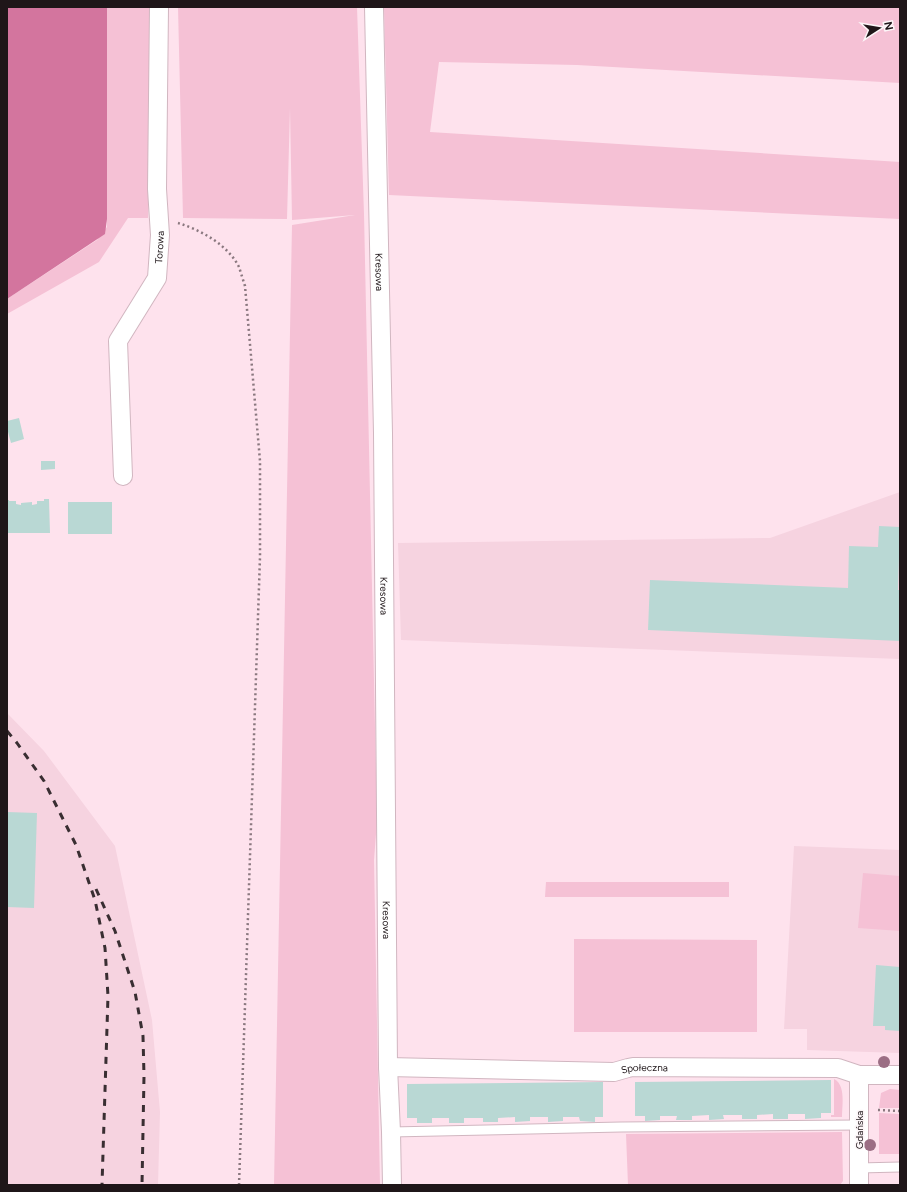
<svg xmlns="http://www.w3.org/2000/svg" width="907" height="1192" font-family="Figtree,sans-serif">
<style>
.built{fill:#f6d3e0}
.green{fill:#f5c1d5}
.water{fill:#d3759e}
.building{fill:#b9d8d4}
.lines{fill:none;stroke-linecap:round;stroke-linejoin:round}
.service-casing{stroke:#d1b6c0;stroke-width:11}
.minor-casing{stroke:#d1b6c0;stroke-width:20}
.path{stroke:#8a787f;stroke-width:2.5;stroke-dasharray:2 3;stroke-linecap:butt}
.service{stroke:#fff;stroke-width:9}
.minor{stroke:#fff;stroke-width:18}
.rail{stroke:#392e32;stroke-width:3;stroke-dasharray:7 7;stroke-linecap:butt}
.tree{fill:#9b6e84}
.labels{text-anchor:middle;stroke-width:3;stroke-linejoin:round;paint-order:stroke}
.street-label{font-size:10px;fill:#1f1619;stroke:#fcf6f8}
</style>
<rect width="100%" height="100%" fill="#fee2ed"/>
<path class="built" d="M900,492V659L401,640L398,543L770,538Z
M7,713L44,751L115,846L152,1020L160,1112L158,1185H7Z
M794,846L900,850V1053L807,1050V1029H784Z"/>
<path class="green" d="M107,7H151L148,218H128L99,262L7,314V299L97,240L107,227Z
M178,7H357L364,214L377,821L374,860L380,1185H274L292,225L355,215L292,220L290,108L287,219L183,218Z
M384,7H900V83L577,65L439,62L430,132L900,162V219L389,195Z
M863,873L900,876V931L858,928Z
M546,882H729V897H545Z
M574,939L757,940V1032H574Z
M834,1079C846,1085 842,1105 842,1117H831V1115H834Z
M890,1089L900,1090V1108H879L881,1093Z
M879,1113L900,1114V1154H879Z
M842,1132L843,1181L840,1185H628L626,1134Z"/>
<path class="water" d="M7,7H107V219L105,234L7,299Z"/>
<path class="building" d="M19,418L24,439L11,443L7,428V421Z
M41,461H55V469L41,470Z
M44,499H49L50,533H7V500H9V501H16V504L21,505V503L32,502V505L37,504V501H44Z
M68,502H112V534H68Z
M879,526L900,527L898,590H900V641L648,630L650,580L848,588L849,546L878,547Z
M7,812L37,813L34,908L7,907Z
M876,965L900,967V1031L885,1030V1026H873Z
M831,1080V1113H821V1118L805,1119V1114H788V1119H773V1114L757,1115V1119H742V1115H723L724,1119L709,1120V1115L692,1116V1120H676L677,1116H660V1120L645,1121V1116H635V1082Z
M603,1082V1117H595V1122L580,1121L579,1117H563V1121L548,1122V1117H530V1121L515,1122V1117L498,1118V1122H483V1118H464V1123H449V1118H432V1123H417V1118H407V1084Z"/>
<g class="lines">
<defs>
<path id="service" d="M391,1132L621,1127L859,1125
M859,1168L900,1167"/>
<g id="minor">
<path id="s1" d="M374,7L383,433L388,1067L391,1132L392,1185"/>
<path id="s2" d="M123,476L118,341L157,278L160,235L157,189L159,7"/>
<path id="s3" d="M388,1067L614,1072L628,1068L633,1067L838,1068L859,1075H900"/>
<path d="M859,1075V1185"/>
</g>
</defs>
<use href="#service" class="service-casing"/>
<use href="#minor" class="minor-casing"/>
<path class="path" d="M178,223C201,230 228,245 239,267C241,273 243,280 245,286L260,461V557L239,1185
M878,1110L900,1111"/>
<use href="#service" class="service"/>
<use href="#minor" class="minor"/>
<path class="rail" d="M7,731L17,743L44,781L76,845L95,900L105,948L108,996L102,1185
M96,889L115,931L135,992L143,1036L144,1076L142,1185"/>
</g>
<g class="tree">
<circle cx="884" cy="1062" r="6"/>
<circle cx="870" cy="1145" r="6"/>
</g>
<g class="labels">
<g class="street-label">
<text dy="4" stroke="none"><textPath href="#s2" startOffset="240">Torowa</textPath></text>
<text dy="4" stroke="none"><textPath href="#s1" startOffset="265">Kresowa</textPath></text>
<text dy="4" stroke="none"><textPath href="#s1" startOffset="589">Kresowa</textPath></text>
<text dy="4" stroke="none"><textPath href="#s1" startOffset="913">Kresowa</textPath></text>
<text dy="4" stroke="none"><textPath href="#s3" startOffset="257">Społeczna</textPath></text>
<text transform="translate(859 1130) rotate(-90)" y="4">Gdańska</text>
</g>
</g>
<rect width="907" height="1192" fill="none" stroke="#1f1619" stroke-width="16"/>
<g transform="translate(879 28) rotate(78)" stroke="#fcf6f8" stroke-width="3" paint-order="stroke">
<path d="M0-3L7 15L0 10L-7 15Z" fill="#1f1619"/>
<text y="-6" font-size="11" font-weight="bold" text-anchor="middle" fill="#1f1619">N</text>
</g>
</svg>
